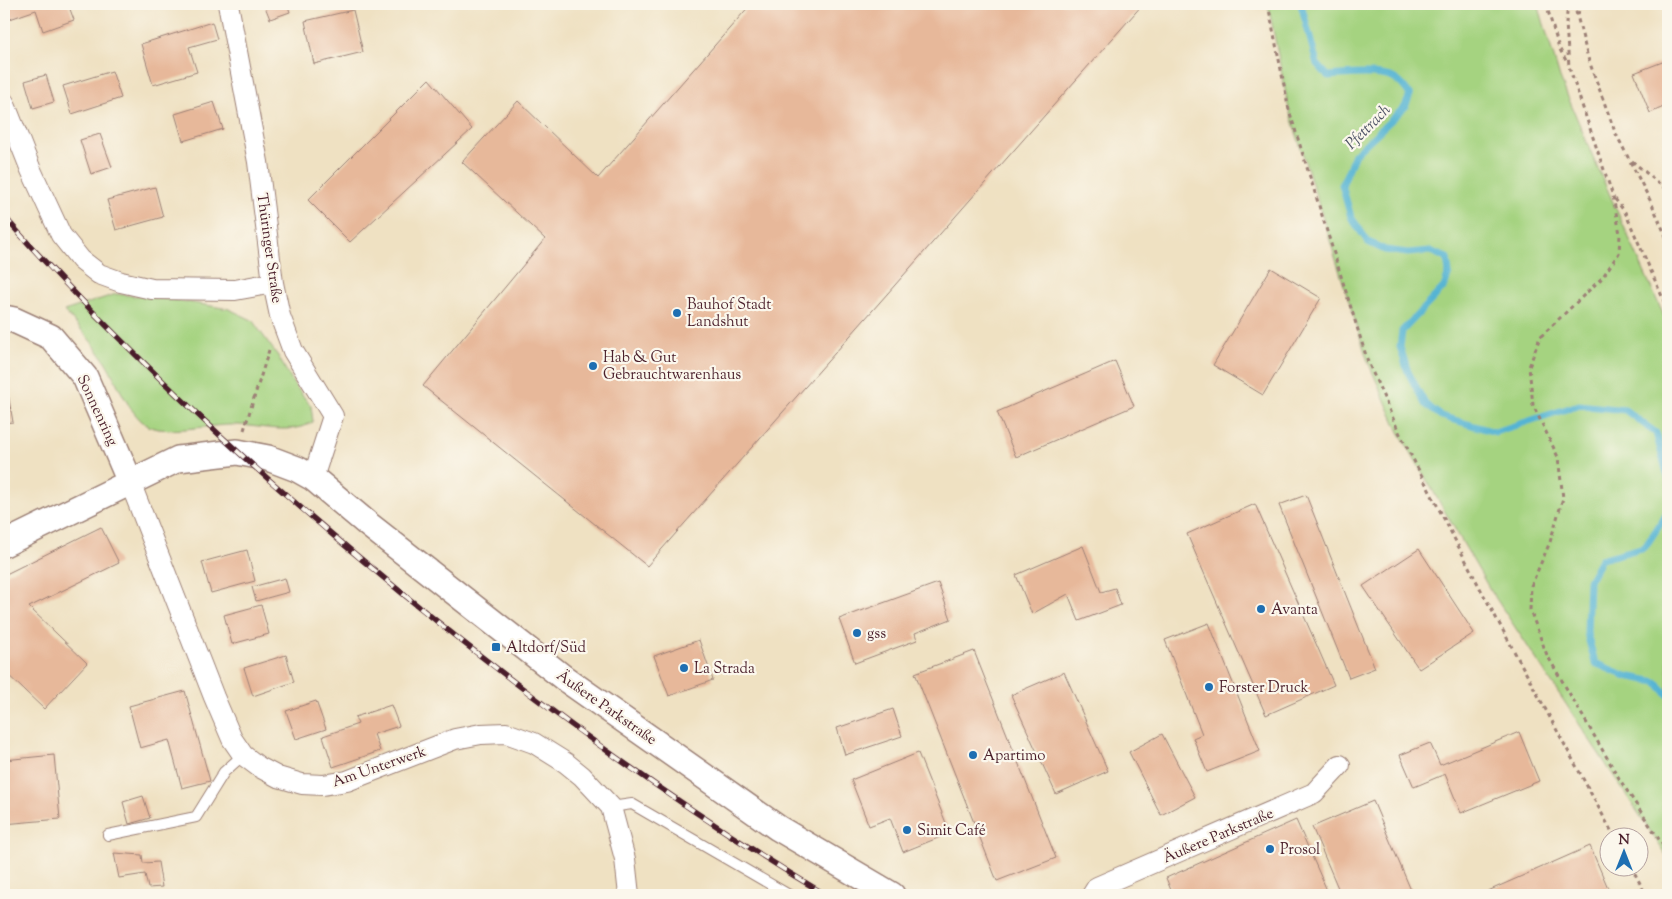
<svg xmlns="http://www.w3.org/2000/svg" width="1672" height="899" font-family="'Sorts Mill Goudy',serif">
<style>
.green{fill:#a5d380;stroke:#787956}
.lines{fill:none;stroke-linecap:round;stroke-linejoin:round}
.stream{stroke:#54b4d3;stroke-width:7}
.building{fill:#e7b89a}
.service-casing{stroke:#9c8076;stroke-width:12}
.minor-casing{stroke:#9c8076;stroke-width:22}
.tertiary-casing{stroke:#9c8076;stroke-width:28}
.path{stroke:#9c8076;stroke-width:3;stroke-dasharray:4 4;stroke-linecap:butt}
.service{stroke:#fff;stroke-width:10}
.minor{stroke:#fff;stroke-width:20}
.tertiary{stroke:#fff;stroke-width:25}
.rail-casing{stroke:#4a1f2b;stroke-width:5.5}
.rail{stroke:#fbf7ec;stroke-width:4;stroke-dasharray:11;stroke-linecap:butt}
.poi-dot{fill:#1f6fb2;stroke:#fbf7ec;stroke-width:2}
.labels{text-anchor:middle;stroke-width:4.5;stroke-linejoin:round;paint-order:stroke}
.street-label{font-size:15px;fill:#4a1f2b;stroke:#fbf7ec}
.poi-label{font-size:15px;fill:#4a1f2b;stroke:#fbf7ec;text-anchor:start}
.water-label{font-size:16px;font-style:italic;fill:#4e5366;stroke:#fbf7ec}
</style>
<rect width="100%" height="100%" fill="#fbf7ec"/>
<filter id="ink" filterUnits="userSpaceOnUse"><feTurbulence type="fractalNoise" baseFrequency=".02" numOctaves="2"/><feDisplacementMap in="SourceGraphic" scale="10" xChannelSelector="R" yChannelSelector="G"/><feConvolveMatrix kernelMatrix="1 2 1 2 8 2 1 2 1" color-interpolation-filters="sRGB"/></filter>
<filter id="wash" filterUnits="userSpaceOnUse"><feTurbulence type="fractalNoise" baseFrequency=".0096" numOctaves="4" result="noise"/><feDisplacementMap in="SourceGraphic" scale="20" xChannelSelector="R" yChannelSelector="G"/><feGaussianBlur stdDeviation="1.12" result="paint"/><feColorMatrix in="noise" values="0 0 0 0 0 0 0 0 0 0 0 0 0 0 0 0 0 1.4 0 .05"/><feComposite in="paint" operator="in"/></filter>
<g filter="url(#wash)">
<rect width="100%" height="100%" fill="#efe1c2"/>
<path class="green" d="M1268,4H1538L1560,78L1596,164L1668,325V858L1489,588L1399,432L1368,362L1289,110Z
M116,294L175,300L229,309L252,320L278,356L293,383L311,406L313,422C291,435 262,426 238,425C212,424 183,432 158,429C131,426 117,378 103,358C92,341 78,326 64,311Z"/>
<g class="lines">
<path class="stream" d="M1301,4L1317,64L1328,76C1345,75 1377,71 1393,78C1401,82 1405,88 1410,95L1405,107L1355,154L1342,185L1351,217L1368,242L1385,250L1408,253L1430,251L1447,258L1449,273L1444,287L1402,331L1400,347L1408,372L1425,404L1441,416L1495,432L1579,405L1625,410L1656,433L1668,477
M1668,512L1645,547L1601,559L1589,581L1587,633L1595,663L1626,676L1656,682L1668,695"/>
</g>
<g id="blocks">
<path class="building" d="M4,4H68L74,20L43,31L36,10L4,21Z
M264,4H287L290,12L270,19Z
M751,4H1143L647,566L423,386L545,239L462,162L518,101L598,178Z
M353,10L363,52L314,64L305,21Z
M212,22L217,39L189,47L197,72L153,85L141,44Z
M1665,61L1668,68V105L1650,113L1634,73Z
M112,71L121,98L72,114L63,86Z
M46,75L54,102L33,108L25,81Z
M429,79L472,129L350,242L308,200Z
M214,102L223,129L183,141L175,114Z
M100,134L112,167L91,174L80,140Z
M155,187L163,217L116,230L107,200Z
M1271,268L1321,298L1263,395L1213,365Z
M1115,361L1134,406L1016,457L997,412Z
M4,371L13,422L4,423Z
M1306,495L1375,668L1349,678L1279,505Z
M1255,504L1334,685L1266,715L1187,534Z
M101,527L119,563L29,607L87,663L44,709L4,671V575Z
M1083,546L1101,592L1115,588L1121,605L1079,621L1068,594L1032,614L1016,575Z
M1419,549L1474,633L1419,669L1363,586Z
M247,550L255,581L211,593L202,562Z
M285,578L289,592L256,601L252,587Z
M938,583L951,619L915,633L917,640L855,663L839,619Z
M261,605L269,634L232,644L224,615Z
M1209,623L1260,751L1207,772L1193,738L1202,734L1165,640Z
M699,640L713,680L669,696L654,656Z
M974,651L1056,858L997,881L915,673Z
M286,655L294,682L253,696L244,668Z
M1064,672L1108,771L1056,794L1011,695Z
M185,691L210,781L182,788L169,740L140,748L129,706Z
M316,701L326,729L296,739L286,711Z
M391,705L399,726L374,734L380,751L333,767L323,736L358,724L355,717Z
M893,709L902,736L845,755L837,728Z
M1519,732L1539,781L1461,813L1445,774L1414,787L1400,755L1430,743L1440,765Z
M1162,734L1195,797L1161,815L1129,752Z
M918,753L950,833L903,852L890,818L869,826L851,780Z
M54,755L60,819L4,824V760Z
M143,796L150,818L129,824L123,802Z
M1373,801L1413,895H1341L1312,827Z
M1296,820L1329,895H1173L1166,878Z
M1590,846L1611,895H1479Z
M114,853L142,855L143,863L158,862L162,887L148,888L145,874L119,878Z"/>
</g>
</g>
<g filter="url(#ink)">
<use href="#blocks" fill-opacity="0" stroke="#9c8076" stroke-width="1"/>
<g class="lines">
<defs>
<path id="service" d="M611,807L632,804L789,895
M108,835L196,817L224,772L243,755"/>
<path id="minor" d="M228,4L258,162L273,283L280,316L293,351L333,416L313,478
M4,102L31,170L61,235L81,260L99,274L121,282L152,289L235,290L273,283
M130,482L214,697L232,739L243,755L259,767L278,777L302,784L323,785L347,781L455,739L481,734L506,733L534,743L566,763L582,776L611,807L625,859L629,895
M1092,895L1097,887L1314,793L1340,765"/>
<path id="tertiary" d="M4,318L14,320L51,337L85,377L130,482
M4,544L178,459L237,452L268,458L297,469L313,478L369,525L564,678L778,828L892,895"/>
</defs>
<use href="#service" class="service-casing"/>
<use href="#minor" class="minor-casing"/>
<use href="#tertiary" class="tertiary-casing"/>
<path class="path" d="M1268,4L1289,110L1368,362L1399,432L1480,588L1614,836
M1546,4L1559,48L1568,64
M1568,4L1566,23L1569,67L1613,196L1620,234L1619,253L1602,278L1540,337L1529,367L1533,405L1558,457L1563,498L1550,542L1531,586L1530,610L1547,655L1620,780L1668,853
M1574,4L1588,58L1615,132L1651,202L1668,241
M1578,15L1580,4
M1632,161L1668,191
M1615,199L1625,212L1668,310
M244,430L269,350
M1666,850L1665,863L1668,876
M1631,866L1646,895"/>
<use href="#service" class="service"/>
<use href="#minor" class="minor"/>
<use href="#tertiary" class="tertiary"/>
<defs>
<path id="rail" d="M4,216C32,249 62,280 92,311C156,376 222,439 291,499C458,645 636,781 826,895"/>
</defs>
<use href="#rail" class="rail-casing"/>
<use href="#rail" class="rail"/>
</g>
</g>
<g class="poi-dot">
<circle cx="677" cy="313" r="5"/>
<circle cx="593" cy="366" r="5"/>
<circle cx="1261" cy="609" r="5"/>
<circle cx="857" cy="633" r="5"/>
<rect x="491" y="642" width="10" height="10" rx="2.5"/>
<circle cx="684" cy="668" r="5"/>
<circle cx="1209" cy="687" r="5"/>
<circle cx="973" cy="755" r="5"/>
<circle cx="907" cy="830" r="5"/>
<circle cx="1270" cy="849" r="5"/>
</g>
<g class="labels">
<g class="street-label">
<text transform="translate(270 248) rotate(82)" y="5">Thüringer Straße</text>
<text transform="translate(98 410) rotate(65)" y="5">Sonnenring</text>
<text transform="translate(607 707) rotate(35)" y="5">Äußere Parkstraße</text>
<text transform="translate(379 766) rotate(-19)" y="5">Am Unterwerk</text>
<text transform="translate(1218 835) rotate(-23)" y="5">Äußere Parkstraße</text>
</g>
<g class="poi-label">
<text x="687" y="309">Bauhof Stadt<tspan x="687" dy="17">Landshut</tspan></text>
<text x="603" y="362">Hab &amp; Gut<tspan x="603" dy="17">Gebrauchtwarenhaus</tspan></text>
<text x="1271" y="614">Avanta</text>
<text x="867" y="638">gss</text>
<text x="506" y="652">Altdorf/Süd</text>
<text x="694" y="673">La Strada</text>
<text x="1219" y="692">Forster Druck</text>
<text x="983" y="760">Apartimo</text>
<text x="917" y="835">Simit Café</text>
<text x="1280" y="854">Prosol</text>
</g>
<g class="water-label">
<text transform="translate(1367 126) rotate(-45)" y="6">Pfettrach</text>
</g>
</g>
<rect width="1672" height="899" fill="none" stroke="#fbf7ec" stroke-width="20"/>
<g transform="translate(1624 852)"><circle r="24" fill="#fbf7ec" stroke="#b4a19f"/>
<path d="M0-4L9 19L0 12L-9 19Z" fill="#1f6fb2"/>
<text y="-8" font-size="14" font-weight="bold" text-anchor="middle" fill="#4a1f2b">N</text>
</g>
</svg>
